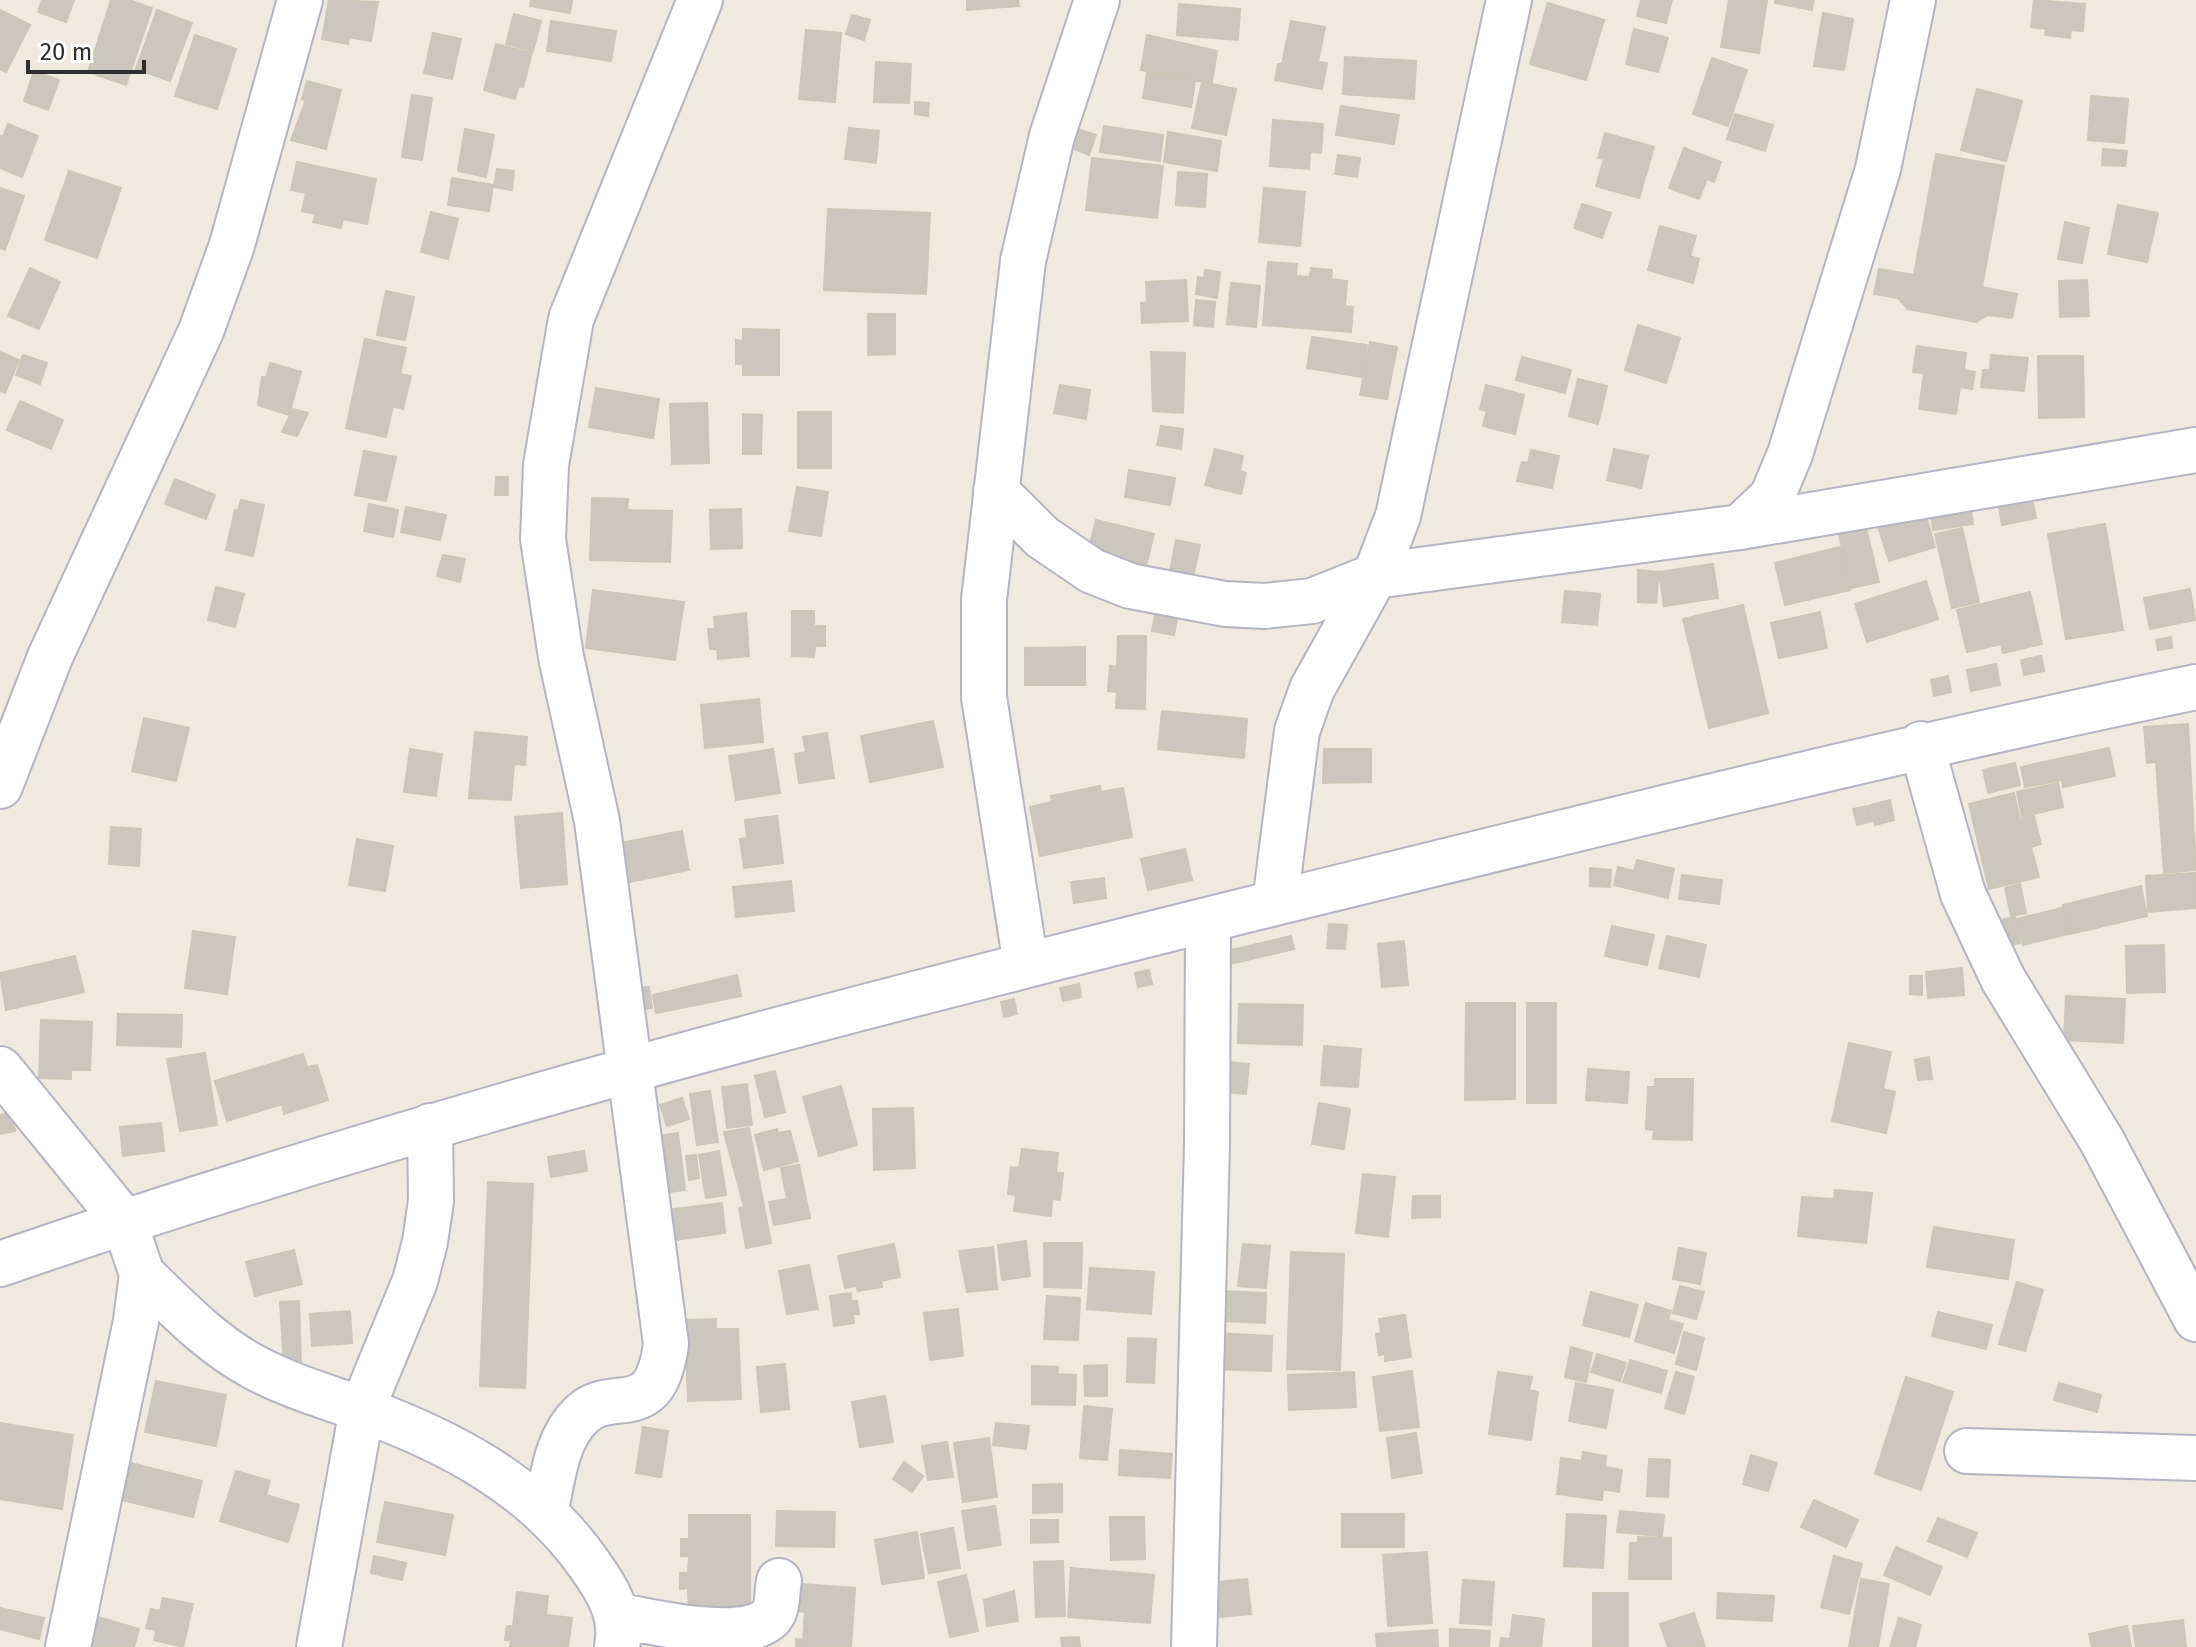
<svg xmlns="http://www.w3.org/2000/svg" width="2196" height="1647" font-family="'Fira Sans',sans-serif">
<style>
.building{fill:#cbc7be;stroke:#ccc6b8;stroke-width:2}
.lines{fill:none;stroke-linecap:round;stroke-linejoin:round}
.minor-casing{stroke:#b3b5c2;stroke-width:48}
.minor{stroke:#fff;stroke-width:44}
</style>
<rect width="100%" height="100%" fill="#f0e9e0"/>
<path class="building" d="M42,0H74L66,22L38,12Z
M111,0H129L152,8L126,85L88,72Z
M329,0L378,2L371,41L349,37L348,44L322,39Z
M531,0H572L570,13L530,6Z
M967,0H1018L1019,6L967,10Z
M1641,0H1672L1666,23L1637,16Z
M1729,0H1767L1759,53L1721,47Z
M1775,0H1814L1812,10L1775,3Z
M2034,0L2085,4L2083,31L2071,30L2070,38L2045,35L2046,29L2031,27Z
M1548,3L1604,20L1586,80L1530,64Z
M1179,4L1240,9L1238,40L1177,35Z
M0,10L30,25L6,72L0,69Z
M157,10L192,23L170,81L136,69Z
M1823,13L1853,19L1844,70L1814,66Z
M514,14L541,21L533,51L506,44Z
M852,15L870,20L864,40L846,34Z
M551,21L616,31L611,61L547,51Z
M1291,21L1325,27L1318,62L1327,63L1322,89L1275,80L1278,64H1282Z
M1634,29L1668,38L1658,72L1626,64Z
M806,30L841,33L835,102L799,99Z
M433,33L461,39L452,79L424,73Z
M195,35L236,49L217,109L175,96Z
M1147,35L1217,51L1212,83L1141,70Z
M496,44L532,53L523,87L519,86L515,99L484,90Z
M1345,57L1416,61L1414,99L1343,94Z
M1712,58L1747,70L1728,126L1693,114Z
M876,62L911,64L909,103L874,102Z
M34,71L59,80L48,110L24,101Z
M1147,73L1195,81L1191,107L1143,98Z
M307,81L341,90L326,149L291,140L306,100L302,99Z
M1202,82L1236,89L1226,135L1192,128Z
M1977,89L2022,101L2006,161L1961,150Z
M412,95L432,98L422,160L402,157Z
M2091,96L2128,99L2124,143L2088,140Z
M915,102L929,103L928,116L915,114Z
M1341,106L1399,115L1394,144L1336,135Z
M1735,114L1773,125L1765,151L1727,139Z
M1273,120L1323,124L1321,153L1310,152L1309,169L1270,166Z
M8,124L38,136L22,177L0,168V136L3,137Z
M1104,126L1163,135L1160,161L1100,152Z
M849,128L879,131L876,163L845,159Z
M465,129L494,135L486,177L458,171Z
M1080,130L1096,135L1089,155L1074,149Z
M1168,132L1221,141L1217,171L1164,162Z
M1605,133L1654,147L1639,198L1596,186L1604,159L1598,158Z
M1684,148L1721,162L1714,182L1707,179L1699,199L1669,188Z
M2103,149L2127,151L2125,166L2102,165Z
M1936,154L2004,166L1982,287L2017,294L2012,318L1988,315L1976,322L1908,309L1898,298L1874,294L1879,269L1914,275Z
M1338,155L1360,158L1357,177L1335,174Z
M1092,158L1163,166L1157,218L1086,210Z
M297,162L376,179L367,224L343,219L341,228L313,222L316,214L302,211L306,193L291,190Z
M497,169L514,171L512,190L494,187Z
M69,171L121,188L97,258L45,240Z
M1178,172L1207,174L1205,207L1176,205Z
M452,178L493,185L489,211L448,205Z
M0,188L24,196L5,250L0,248Z
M1264,188L1305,192L1300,246L1259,242Z
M1582,204L1611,213L1602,238L1574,228Z
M2118,205L2158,213L2147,262L2108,254Z
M828,209L930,213L926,294L824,290Z
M431,212L458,219L448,259L421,252Z
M2065,222L2089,228L2082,263L2058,259Z
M1660,226L1696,236L1690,256L1699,259L1693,283L1648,270Z
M1268,262L1297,264L1296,276L1310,277L1311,268L1332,270L1331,279L1347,281L1345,306L1353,307L1351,332L1263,325Z
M30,268L60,282L39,329L8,316Z
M1205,270L1220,272L1217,298L1196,294L1198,277L1204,278Z
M1186,280L1188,321L1142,323L1141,303L1147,302L1146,282Z
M2087,280L2089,316L2060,317L2059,281Z
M1231,283L1260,286L1256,327L1227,324Z
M386,291L414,297L405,340L377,335Z
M1196,300L1215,302L1213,327L1194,325Z
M868,314H895V354L868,355Z
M1638,325L1680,338L1666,383L1625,370Z
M743,329L779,330V375H743V364H736V340L743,341Z
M1312,337L1367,345L1362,377L1307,368Z
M365,339L406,348L400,374L411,376L403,409L393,406L386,437L346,428Z
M1370,342L1397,347L1387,399L1360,395Z
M1917,346L1966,353L1964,370L1975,372L1972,389L1960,387L1956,414L1919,409L1924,373L1913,372Z
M0,352L19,360L5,393L0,391Z
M1151,352L1185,353L1183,413L1153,411Z
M23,355L47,363L40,384L16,375Z
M1991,355L2028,358L2024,391L1981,387L1983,370H1990Z
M2038,356H2083L2084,417L2039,418Z
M1522,357L1571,370L1565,393L1516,380Z
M270,363L301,372L289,415L258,405L262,377L266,378Z
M1578,379L1607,386L1598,424L1569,416Z
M1060,385L1090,390L1086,419L1054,413Z
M1486,385L1524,395L1515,434L1483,426L1487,411L1480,409Z
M596,388L659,399L653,438L589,427Z
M20,401L63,420L51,449L7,430Z
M707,403L709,463L672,464L670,404Z
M293,409L308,413L297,436L282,432Z
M798,412H831V468H798Z
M743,414L762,415L761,454H743Z
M1161,426L1183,429L1181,449L1157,445Z
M1215,449L1243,456L1240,471L1246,473L1241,494L1205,485Z
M1614,449L1648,456L1641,488L1607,480Z
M1531,450L1559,456L1552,488L1517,481L1522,462L1528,463Z
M364,451L396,457L386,501L355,495Z
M1129,470L1175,478L1170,505L1125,497Z
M496,477H508V495H495Z
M175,479L215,495L206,519L165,504Z
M797,487L828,492L821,536L789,531Z
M2031,495L2036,518L2002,525L1998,502Z
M592,498L628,499L627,510L672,511L670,562L590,560Z
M241,500L264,505L253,556L226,550L235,510L238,511Z
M369,504L398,510L393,537L364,531Z
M1970,504L1973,524L1933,530L1931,510Z
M406,507L446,515L440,540L401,532Z
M741,509L742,548L711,549L710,510Z
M1925,513L1935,547L1889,561L1878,526Z
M1096,520L1154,534L1146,566L1088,552Z
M2105,524L2123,630L2066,639L2048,534Z
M1866,528L1879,582L1851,588L1839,534Z
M1962,528L1979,602L1952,608L1935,534Z
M1176,540L1200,545L1193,576L1170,572Z
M1840,547L1850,590L1785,605L1775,563Z
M443,555L465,559L460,582L437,576Z
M1713,564L1718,598L1664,606L1659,572Z
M1638,570L1659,572L1656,603L1638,602Z
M1926,581L1938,619L1867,642L1855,604Z
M216,587L244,594L235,627L208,620Z
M2190,589L2195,620L2150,629L2144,598Z
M593,590L684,602L675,660L586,648Z
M1565,591L1600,594L1597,625L1562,622Z
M2030,592L2042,644L2003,653L2001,644L1967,652L1957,610Z
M1158,599L1180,603L1174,635L1152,631Z
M1743,605L1768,713L1709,728L1683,619Z
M792,611H814V626H825V646H815L814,657L792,656Z
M1820,612L1827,648L1779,658L1771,623Z
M746,613L749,656L718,659L717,649H710L708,629H715L714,617Z
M1118,636H1146L1145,709L1116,708L1117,692L1108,691L1110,666L1117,667Z
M2171,637L2172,648L2158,650L2156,640Z
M1085,647V685H1025V648Z
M2041,656L2044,671L2024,675L2021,660Z
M1996,664L2000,685L1971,691L1967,670Z
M1948,676L1951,692L1934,696L1931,680Z
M759,699L763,742L705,748L701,705Z
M1162,711L1247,719L1244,758L1158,749Z
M144,718L189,728L176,781L132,771Z
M933,721L943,767L870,782L861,736Z
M2188,724L2196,870L2164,873L2156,762L2147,763L2144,727Z
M475,732L527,737L525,765L514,764L511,800L469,798Z
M827,733L834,778L799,783L795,754L806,752L803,737Z
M2109,748L2115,776L2063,787L2062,780L2025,787L2021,767Z
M410,749L442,754L436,796L404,792Z
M773,749L780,793L736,800L729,756Z
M1324,749H1371V782L1323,783Z
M2015,763L2020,785L1988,793L1983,770Z
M2058,783L2063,807L2022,817L2017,792Z
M1100,786L1101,792L1123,788L1132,837L1040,856L1030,807L1052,802L1051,796Z
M2014,793L2020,820L2034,816L2041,844L2031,847L2039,877L1989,889L1969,804Z
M1890,800L1894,820L1875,825L1871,805Z
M1869,806L1872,821L1857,825L1853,809Z
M562,813L567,884L521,888L515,817Z
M777,816L783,863L744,868L740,839L747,838L745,820Z
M111,827L141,829L139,866L109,864Z
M682,831L689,870L619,884L611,845Z
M357,839L393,846L385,891L349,885Z
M1185,849L1192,880L1148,890L1141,859Z
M1637,860L1674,869L1668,898L1614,885L1618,867L1634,871Z
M1590,868L1611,870L1610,887L1590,886Z
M2196,873V908L2148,912L2146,876Z
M1682,875L1722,880L1719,904L1679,899Z
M1104,878L1106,898L1074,903L1071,882Z
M791,881L794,911L736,917L733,887Z
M2020,884L2026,913L2011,916L2005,888Z
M2141,886L2147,916L2070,934L2063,905Z
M2062,908L2068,934L2023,945L2017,919Z
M2015,917L2020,943L2006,946L1996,921Z
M1329,924L1347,925L1345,949L1327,948Z
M1612,926L1654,935L1647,965L1605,956Z
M193,931L235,937L227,994L185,988Z
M1291,936L1294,949L1230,964L1227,951Z
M1667,936L1706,945L1699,977L1659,968Z
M1404,941L1408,985L1382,987L1378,944Z
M2164,945L2165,992L2127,993L2126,946Z
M75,956L84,992L6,1010L0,973Z
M1962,968L1964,995L1928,998L1926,972Z
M1149,970L1152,984L1138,987L1135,973Z
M737,975L741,996L656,1013L653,995Z
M1910,976H1922V995L1910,994Z
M1079,984L1081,997L1063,1001L1060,988Z
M649,987L652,1008L638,1010L634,988Z
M2066,996L2125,999L2123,1043L2064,1040Z
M1014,999L1017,1014L1004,1017L1001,1002Z
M1466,1003H1515V1099L1465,1100Z
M1527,1003H1556V1103H1527Z
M1239,1004L1303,1005L1302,1045L1238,1043Z
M118,1014L182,1015L181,1047L117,1045Z
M41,1020L92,1022L90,1070H71V1079L39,1078Z
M1849,1043L1891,1052L1883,1089L1895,1092L1886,1133L1832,1121Z
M1324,1046L1361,1049L1358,1087L1321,1085Z
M205,1053L217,1125L180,1131L167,1059Z
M303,1054L307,1067L317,1065L328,1100L284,1114L282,1104L227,1121L215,1081Z
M1929,1057L1932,1079L1918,1080L1915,1060Z
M1225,1062L1249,1064L1246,1094L1223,1092Z
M1588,1069L1629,1072L1627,1103L1586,1100Z
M775,1071L785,1112L765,1117L755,1076Z
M1655,1079H1693L1692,1140L1653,1139L1654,1130L1646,1129L1648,1087H1655Z
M747,1084L752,1125L727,1128L722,1087Z
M841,1086L857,1145L819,1156L803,1097Z
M710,1091L718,1142L697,1145L690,1094Z
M682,1098L689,1119L667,1126L660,1105Z
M1319,1103L1350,1109L1344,1149L1312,1144Z
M913,1108L915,1168L874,1170L873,1109Z
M12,1113L15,1131L0,1134V1115Z
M161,1123L164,1151L123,1156L120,1127Z
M749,1128L771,1243L746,1248L739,1208L744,1207L724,1132Z
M777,1129L778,1133L790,1131L798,1161L764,1170L755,1135Z
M678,1133L685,1190L662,1193L655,1136Z
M1022,1149L1058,1153L1056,1173H1063L1060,1200L1052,1199L1051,1216L1014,1211L1016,1195L1008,1194L1011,1167L1019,1168Z
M584,1151L587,1171L551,1177L548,1157Z
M719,1151L726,1195L706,1198L699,1155Z
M696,1155L699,1178L689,1180L686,1156Z
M799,1165L810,1218L774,1225L769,1202L787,1199L781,1168Z
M1363,1174L1395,1177L1388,1237L1356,1233Z
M488,1182L533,1184L525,1388L480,1386Z
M1835,1190L1872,1193L1866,1243L1798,1236L1802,1197L1834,1199Z
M1413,1196H1440V1217L1412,1218Z
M722,1203L725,1233L668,1241L665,1210Z
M1934,1227L2014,1240L2008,1279L1927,1267Z
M1026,1241L1030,1276L1002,1280L998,1245Z
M1044,1243H1082L1081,1288L1044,1287Z
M894,1244L900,1277L881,1281L882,1287L858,1291L856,1286L845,1288L838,1256Z
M1243,1244L1270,1246L1266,1288L1238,1286Z
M993,1247L997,1289L967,1292L959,1251Z
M1679,1248L1706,1253L1700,1284L1673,1279Z
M294,1250L302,1284L255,1296L246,1262Z
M1291,1252L1344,1254L1340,1370L1287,1369Z
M809,1265L818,1309L787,1314L779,1271Z
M1090,1268L1154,1272L1151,1314L1087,1309Z
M2017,1282L2043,1290L2025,1351L1999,1344Z
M1680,1286L1704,1292L1696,1319L1673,1313Z
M1222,1291L1266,1293L1265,1323L1221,1321Z
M1591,1292L1638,1305L1629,1337L1583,1325Z
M851,1293V1301H857L859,1314H853L854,1323L834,1326L830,1296Z
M1047,1296L1080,1298L1078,1340L1044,1339Z
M299,1301L301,1364L284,1365L280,1302Z
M1646,1303L1671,1311L1668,1320L1683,1324L1674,1353L1635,1341Z
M958,1309L963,1356L930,1360L924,1313Z
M350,1311L352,1343L312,1346L310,1314Z
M1938,1312L1992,1325L1986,1349L1932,1336Z
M1405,1315L1411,1357L1385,1361V1354L1379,1355L1376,1334L1381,1333L1379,1319Z
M716,1319V1329H738L741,1399L688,1401L685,1320Z
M1684,1332L1704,1338L1696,1370L1676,1364Z
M1214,1333L1272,1336L1271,1371L1212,1369Z
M1128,1338L1156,1339L1154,1383L1127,1382Z
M1571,1347L1592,1353L1586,1382L1565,1377Z
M1597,1354L1626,1363L1620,1381L1591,1372Z
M1630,1360L1667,1371L1661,1393L1623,1382Z
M785,1364L789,1409L761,1412L757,1367Z
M1107,1365V1396H1085L1084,1366Z
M1032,1366L1058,1367L1057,1374L1076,1375L1075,1405L1032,1404Z
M1412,1371L1419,1427L1380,1431L1373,1377Z
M1354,1372L1356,1407L1289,1410L1288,1375Z
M1498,1372L1532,1377L1529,1390L1538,1392L1531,1440L1489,1434Z
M1676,1372L1694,1377L1684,1414L1665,1408Z
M1906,1377L1953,1392L1921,1490L1875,1474Z
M156,1381L226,1395L216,1446L145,1432Z
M1576,1383L1613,1390L1606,1428L1569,1421Z
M2059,1383L2101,1395L2097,1412L2054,1400Z
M885,1396L893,1442L860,1447L852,1402Z
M1084,1406L1112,1409L1107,1460L1080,1458Z
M0,1423L73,1435L62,1509L0,1499Z
M996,1423L1029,1426L1026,1449L993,1445Z
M643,1427L668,1431L661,1477L636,1473Z
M1416,1433L1422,1473L1392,1478L1387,1438Z
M989,1438L997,1497L963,1502L954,1443Z
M947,1442L953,1477L928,1480L922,1446Z
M1120,1450L1172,1454L1170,1478L1119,1475Z
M1583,1452L1606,1456L1605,1467L1622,1470L1619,1492L1603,1489L1602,1500L1557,1494L1561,1458L1582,1461Z
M1751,1455L1777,1463L1768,1491L1743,1484Z
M1649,1459L1670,1460L1668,1497L1647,1496Z
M904,1462L923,1476L912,1492L893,1479Z
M131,1463L202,1481L193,1517L122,1500Z
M236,1471L270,1481L266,1495L299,1505L288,1542L220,1521Z
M1062,1484V1512L1033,1513V1485Z
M1814,1500L1858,1520L1846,1547L1801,1527Z
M385,1502L453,1515L445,1555L377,1542Z
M995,1506L1001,1545L968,1550L962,1511Z
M777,1511L835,1512L834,1547L776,1546Z
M1620,1511L1664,1515L1662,1536L1617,1532Z
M1342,1514H1404V1547H1342Z
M1567,1514L1606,1516L1603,1568L1564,1566Z
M689,1515H750V1611L689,1610L688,1588L680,1589V1573H688L689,1556H681V1539H689Z
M1110,1517H1144L1145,1559L1111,1560Z
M1938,1518L1977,1533L1967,1557L1928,1541Z
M1031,1520H1058V1542L1031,1543Z
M953,1528L960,1568L929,1573L921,1534Z
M917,1532L924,1578L882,1584L875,1540Z
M1638,1537L1671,1538V1579H1629L1630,1543H1638Z
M1896,1547L1942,1567L1930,1595L1884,1575Z
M1427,1552L1432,1623L1388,1626L1383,1555Z
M374,1556L406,1563L402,1580L371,1573Z
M1834,1556L1862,1564L1849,1614L1821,1607Z
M1063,1561L1065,1616L1036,1617L1034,1562Z
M1071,1568L1154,1575L1150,1623L1068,1617Z
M966,1575L978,1631L950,1637L938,1582Z
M1247,1579L1251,1614L1220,1617L1216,1582Z
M1861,1579L1889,1584L1878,1647H1849Z
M1463,1580L1494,1582L1491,1625L1460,1623Z
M801,1584L855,1588L851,1647H796V1639L803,1640L805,1612L798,1611Z
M1014,1591L1018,1621L987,1626L984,1600Z
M517,1592L548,1596L546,1615L572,1618L568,1647H510L511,1641L505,1640L507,1626H513Z
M1593,1593H1628V1647H1593Z
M1718,1593L1774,1596L1772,1621L1717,1618Z
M163,1598L193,1604L183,1647L154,1640L156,1630L146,1628L151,1609L160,1611Z
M0,1608L44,1618L39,1639L0,1629Z
M1694,1613L1705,1647H1668L1660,1624Z
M1513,1615L1544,1619L1541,1647H1500L1501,1638L1510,1639Z
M98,1617L139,1629L134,1647H90Z
M1899,1618L1921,1625L1915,1647H1890Z
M2183,1620L2186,1647H2136L2133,1626Z
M2127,1626L2131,1647H2092L2089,1634Z
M1450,1629L1490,1631L1489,1647H1450Z
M1437,1630L1438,1647H1377L1376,1634Z
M1079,1637L1080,1647H1062L1061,1638Z"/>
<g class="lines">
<defs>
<path id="minor" d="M996,491L1042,537L1092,571L1130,586L1225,604L1265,606L1312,601L1375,576L1740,527L2196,450
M1740,527L1772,497L1790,454L1878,169L1913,0
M1921,744L1963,894L2003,979L2102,1141L2196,1319
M0,786L50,657L201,331L232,245L300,0
M1275,903L1297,731L1312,689L1375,576L1398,516L1509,0
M1026,965L984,697V600L1023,261L1052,136L1097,0
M0,1069L124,1221L142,1274L136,1321L68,1647
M0,1264C414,1121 838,1011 1263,906C1573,830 1883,752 2196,687
M142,1274C177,1308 211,1344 254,1367C289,1386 325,1396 361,1409C449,1441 534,1485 589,1564C607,1589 623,1614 617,1647
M1967,1451L2196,1458
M545,1513C553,1480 555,1440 581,1415C612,1384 655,1427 666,1344L597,821L561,657L543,539L546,465L571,319L700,0
M617,1615C652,1622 756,1647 774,1612C778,1603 777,1590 779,1581
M319,1647L362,1409L415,1281L425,1242L431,1201L430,1126
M1194,1647L1207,1144L1208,920"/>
</defs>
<use href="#minor" class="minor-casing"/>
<use href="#minor" class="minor"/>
</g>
<path d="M28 60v12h116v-12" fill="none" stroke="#2e2e2e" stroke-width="4"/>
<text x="40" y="60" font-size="24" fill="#2e2e2e" stroke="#ffffff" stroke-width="6" paint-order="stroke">20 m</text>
</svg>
